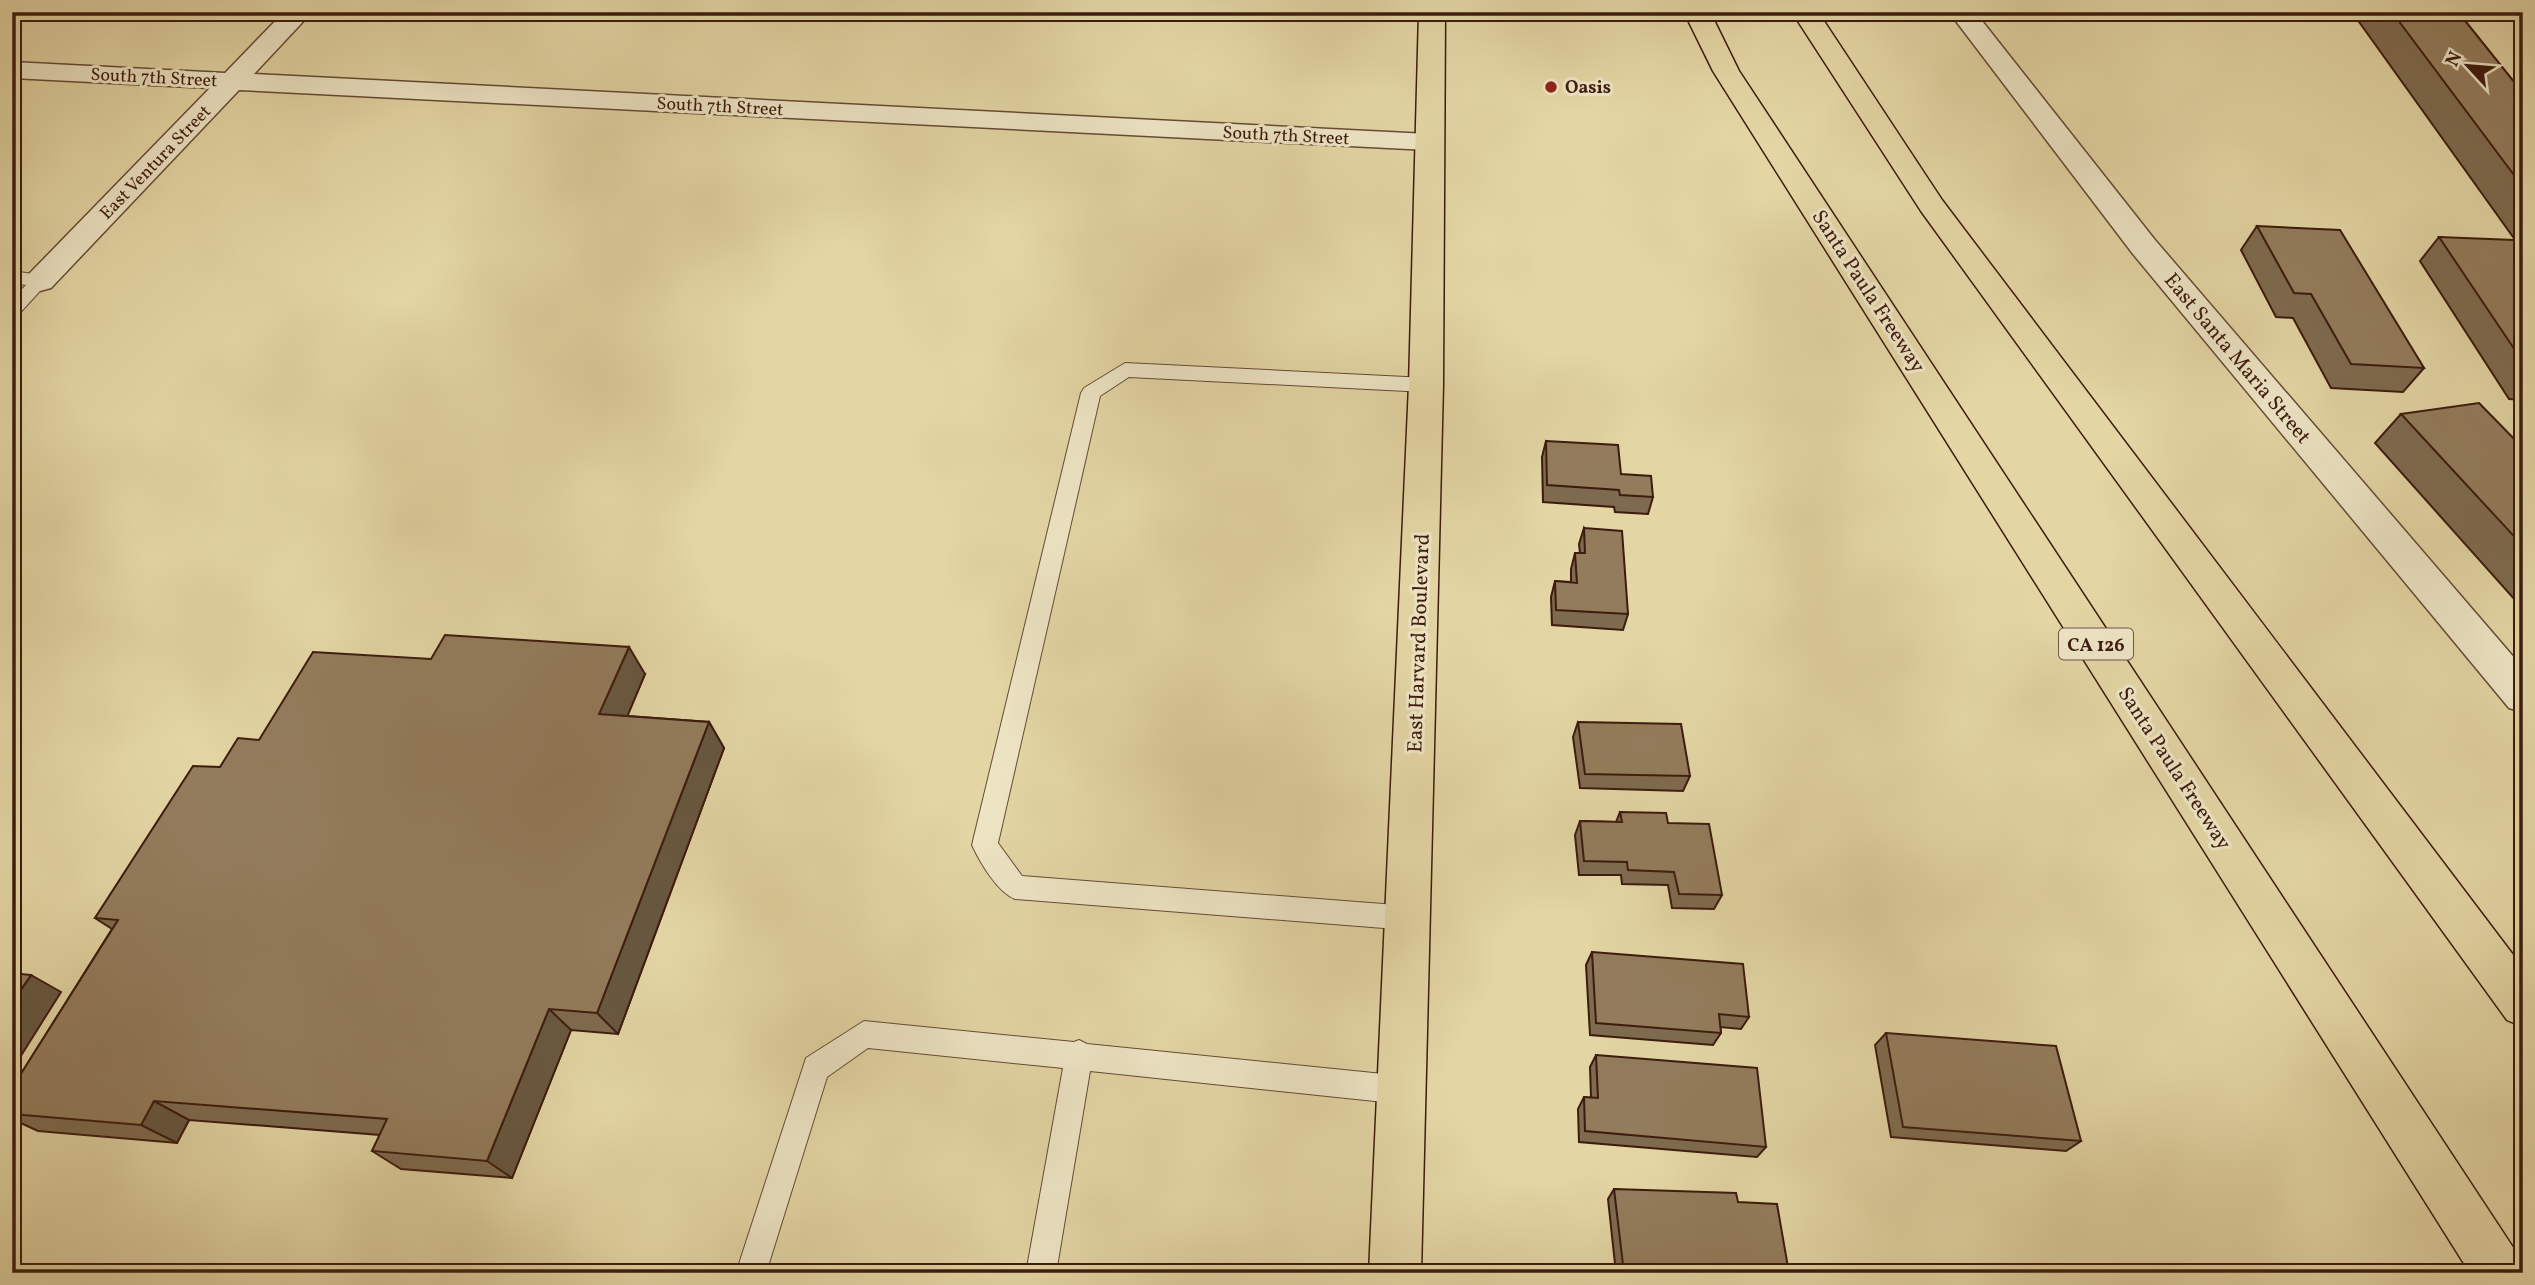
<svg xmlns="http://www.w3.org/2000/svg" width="2535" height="1285" font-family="Vollkorn,serif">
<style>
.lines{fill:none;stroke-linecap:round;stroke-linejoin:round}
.service-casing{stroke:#664a34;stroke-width:2}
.minor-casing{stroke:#664a34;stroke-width:3}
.primary-casing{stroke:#3d1b0e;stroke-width:3}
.motorway-casing{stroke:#3d1b0e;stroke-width:3}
.service{fill:#ede4c4;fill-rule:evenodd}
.minor{fill:#ede4c4;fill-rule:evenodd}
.primary{fill:#e3d5a4;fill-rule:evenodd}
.motorway{fill:#e3d5a4;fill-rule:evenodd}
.wall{fill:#7e6b4f;stroke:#3d1b0e;stroke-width:2}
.shaded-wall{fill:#675740;stroke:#3d1b0e;stroke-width:2}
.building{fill:#937c5c;stroke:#3d1b0e;stroke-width:2}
.poi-dot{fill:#8f2418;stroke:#ede4c4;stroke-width:2.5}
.labels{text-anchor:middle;stroke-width:6;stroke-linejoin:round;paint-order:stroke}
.far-street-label{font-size:18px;fill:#3d1b0e;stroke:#ede4c4}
.far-poi-label{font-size:18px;font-weight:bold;fill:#3d1b0e;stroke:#ede4c4;text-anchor:start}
.shield{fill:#ede4c4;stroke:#725745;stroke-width:2}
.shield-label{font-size:19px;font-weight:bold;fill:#3d1b0e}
.street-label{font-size:21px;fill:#3d1b0e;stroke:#ede4c4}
</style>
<rect width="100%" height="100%" fill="#e3d5a4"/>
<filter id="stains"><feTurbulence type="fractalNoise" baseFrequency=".00286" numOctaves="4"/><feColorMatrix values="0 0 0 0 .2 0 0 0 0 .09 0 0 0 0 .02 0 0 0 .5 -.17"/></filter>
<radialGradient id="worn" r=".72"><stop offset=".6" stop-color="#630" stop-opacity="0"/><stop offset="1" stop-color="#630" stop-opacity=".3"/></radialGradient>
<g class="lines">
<defs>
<path id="service" d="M12,271L40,275L49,281L19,314L12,316V299L26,285L12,283Z
M1125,363L1426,378L1433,380L1436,385L1433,390L1426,392L1129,377L1100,396L998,843L1022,876L1409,906L1418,910L1422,918L1418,926L1409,930L1015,899C997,892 980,862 972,845L1081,393L1084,388Z
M864,1021L1074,1042L1079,1040L1087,1044L1403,1076L1413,1080L1417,1090L1413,1100L1403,1104L1090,1071L1056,1273H1026L1063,1068L868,1048L827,1077L766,1273H736L806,1058Z"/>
<path id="minor" d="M284,12H312L254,74L1428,134L1438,136L1442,142L1438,148L1428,150L239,90L51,288L40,291L29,288L24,281L29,274L210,88L12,78V62L225,73Z
M1949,12H1975L2155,240L2523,668V712L2509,708L2133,254Z"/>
<path id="primary" d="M1419,12H1445L1443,385L1421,1273H1369L1409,385Z"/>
<path id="motorway" d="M1684,12H1710L1739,71L2518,1255L2523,1273H2470L1713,71Z
M1792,12H1818L1942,200L2523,968V1027L2507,1020L1921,211Z"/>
</defs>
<use href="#service" class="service-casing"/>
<use href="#minor" class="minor-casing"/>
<use href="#primary" class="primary-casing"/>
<use href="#motorway" class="motorway-casing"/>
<use href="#service" class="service"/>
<use href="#minor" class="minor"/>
<use href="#primary" class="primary"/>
<use href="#motorway" class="motorway"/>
</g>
<path class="wall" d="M2352,12H2458L2523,93V251Z
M2257,226L2424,368L2403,392L2331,388L2293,318L2276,317L2241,250Z
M2439,237L2523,253V400L2509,399L2420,261Z
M2401,414L2523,448V609L2375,443Z
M1546,441L1621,474L1653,497L1648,514L1615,512L1614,507L1543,502L1542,457Z
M1584,528L1628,614L1623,630L1552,625L1551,597L1555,581L1571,582V569L1575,553H1580L1579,544Z
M645,674L627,716L709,722L724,748L618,1034L571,1030L512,1178L401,1169L372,1151L380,1135L189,1120L177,1143L38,1131L12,1119V1088L112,929L95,918L220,767L259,740Z
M1578,722L1690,776L1683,791L1580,788L1573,737Z
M1620,812L1668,823L1722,895L1714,909L1672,908L1668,885L1622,884L1621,875H1579L1575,835L1580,821L1616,822Z
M1592,952L1749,1017L1741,1029L1720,1027L1721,1033L1713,1045L1590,1035L1586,965Z
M1886,1033L2081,1141L2066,1151L1891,1137L1875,1045Z
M1596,1055L1766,1147L1757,1157L1579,1142L1578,1109L1584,1097L1591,1098L1590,1067Z
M1614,1189L1738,1202L1789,1273H1616L1608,1199Z"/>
<path class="shaded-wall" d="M629,647L645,674L617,741L599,714Z
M709,722L724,748L618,1034L597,1013Z
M31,975L61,992L12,1070V1003Z
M549,1009L571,1030L512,1178L487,1161Z
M154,1101L189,1120L177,1143L141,1125Z"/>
<path class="building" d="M2392,12H2458L2523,93V187Z
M2257,226L2340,230L2424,368L2351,364L2311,294L2294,293Z
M2439,237L2514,240L2523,253V362Z
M2479,403L2523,448V546L2401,414Z
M1546,441L1618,445L1621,474L1651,476L1653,497L1620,495L1619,490L1547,485Z
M1584,528L1622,531L1628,614L1556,610L1555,581L1577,583L1575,553H1585Z
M445,635L629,647L599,714L709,722L597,1013L549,1009L487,1161L372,1151L387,1119L154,1101L141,1125L12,1114V1088L118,920L95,918L193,766L220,767L238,738L259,740L313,652L431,659Z
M1578,722L1681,724L1690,776L1585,774Z
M1620,812L1666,813L1668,823L1709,824L1722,895L1679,894L1674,872L1628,870L1627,862L1584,861L1580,821L1622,822Z
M1592,952L1743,964L1749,1017L1719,1014L1721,1033L1596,1023Z
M12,973L31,975L12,1003Z
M1886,1033L2056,1046L2081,1141L1903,1127Z
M1596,1055L1757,1068L1766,1147L1585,1131L1584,1097L1598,1098Z
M1614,1189L1736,1193L1738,1202L1777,1204L1789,1273H1624Z"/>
<circle class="poi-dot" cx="1551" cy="87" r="7"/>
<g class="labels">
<g class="far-street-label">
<text transform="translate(154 77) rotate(3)" y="6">South 7th Street</text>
<text transform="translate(720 106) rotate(3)" y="6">South 7th Street</text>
<text transform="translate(1286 135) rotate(3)" y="6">South 7th Street</text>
<text transform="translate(155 162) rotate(-46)" y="6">East Ventura Street</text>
</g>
<g class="far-poi-label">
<text x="1565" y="93">Oasis</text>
</g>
<rect class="shield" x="2059" y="628.5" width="74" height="31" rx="5"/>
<g class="shield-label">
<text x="2096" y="651">CA 126</text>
</g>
<g class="street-label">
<text transform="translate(1869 291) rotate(57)" y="7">Santa Paula Freeway</text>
<text transform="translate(2238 358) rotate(50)" y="7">East Santa Maria Street</text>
<text transform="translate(1418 643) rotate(-88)" y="7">East Harvard Boulevard</text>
<text transform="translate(2175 768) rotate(57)" y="7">Santa Paula Freeway</text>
</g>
</g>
<rect width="2535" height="1285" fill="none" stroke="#e3d5a4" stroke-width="42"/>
<rect x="14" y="14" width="2507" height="1257" fill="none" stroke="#3d1b0e" stroke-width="3.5"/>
<rect x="21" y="21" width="2493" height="1243" fill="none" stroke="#3d1b0e" stroke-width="2"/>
<g transform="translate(2468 66) rotate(296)" stroke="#ede4c4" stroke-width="5" paint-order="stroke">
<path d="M0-5L12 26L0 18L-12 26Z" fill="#3d1b0e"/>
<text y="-10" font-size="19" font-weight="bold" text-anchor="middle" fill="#3d1b0e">N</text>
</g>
<rect width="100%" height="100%" filter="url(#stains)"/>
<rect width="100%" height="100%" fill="url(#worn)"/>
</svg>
